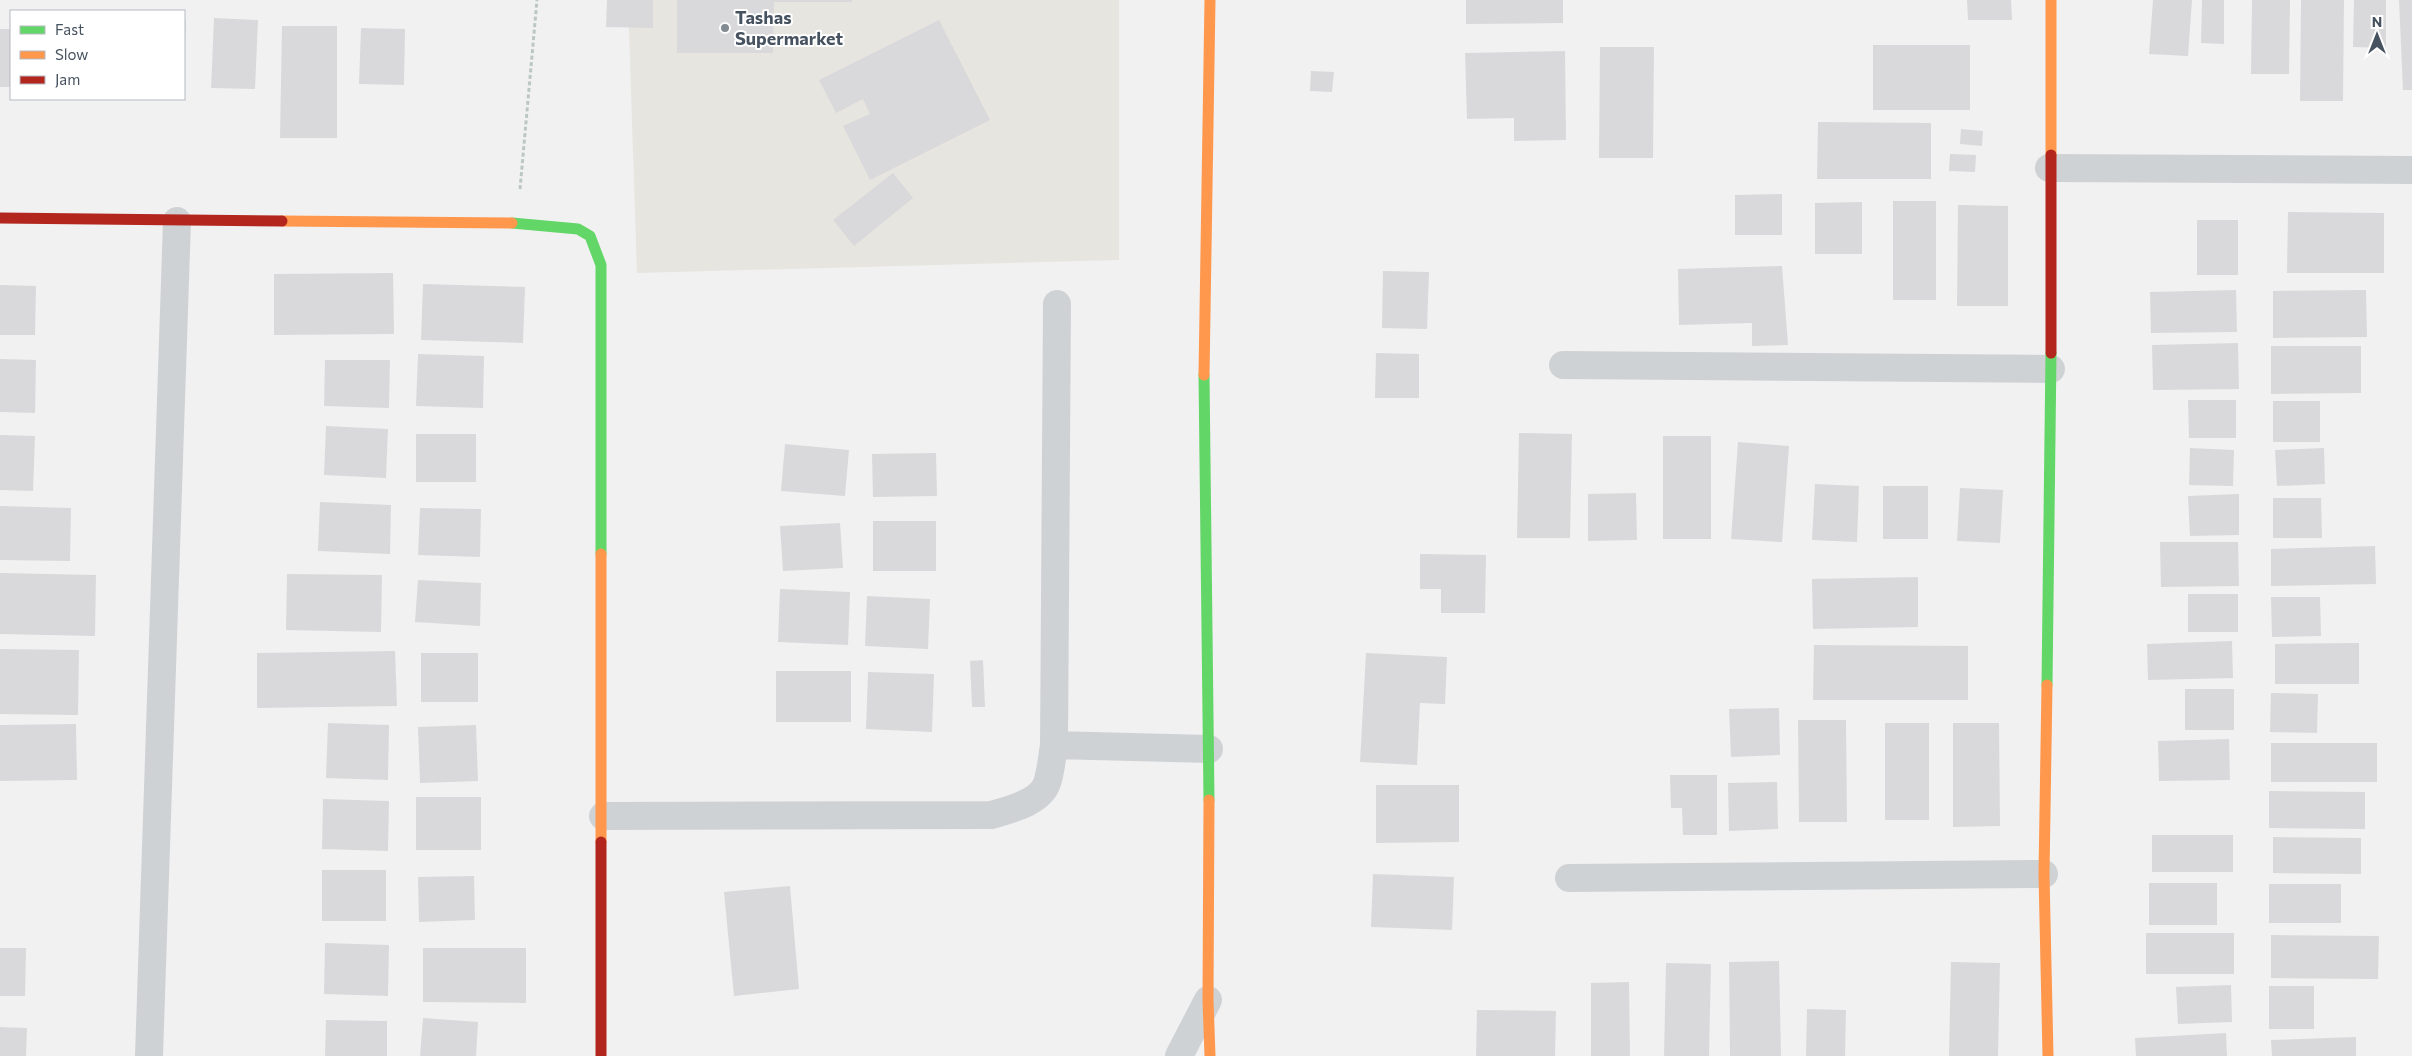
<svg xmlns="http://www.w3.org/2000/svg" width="2412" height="1056" font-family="Commissioner,sans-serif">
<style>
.commercial{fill:#e7e5df}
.building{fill:#d9d9db}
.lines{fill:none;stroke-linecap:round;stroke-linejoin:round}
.path{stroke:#bbc7c5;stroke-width:3;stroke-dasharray:4 2.5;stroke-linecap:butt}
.street{stroke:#cfd2d5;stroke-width:28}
.fast{stroke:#63d668;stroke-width:11}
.slow{stroke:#ff974d;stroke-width:11}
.jam{stroke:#b3261e;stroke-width:11}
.poi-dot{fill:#828a92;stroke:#fff;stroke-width:2}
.labels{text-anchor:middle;stroke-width:4;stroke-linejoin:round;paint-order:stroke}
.poi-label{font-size:18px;font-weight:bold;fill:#46525f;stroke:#fff;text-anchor:start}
</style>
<rect width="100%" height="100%" fill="#f2f1f1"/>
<path class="commercial" d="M628,0H1119V260L637,273Z"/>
<path class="building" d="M607,0H653V28L606,27Z
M677,0H852V2H774L773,53H677Z
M1466,0H1563V23L1466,24Z
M1967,0H2011L2012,20H1968Z
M2153,0H2192L2188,56L2149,54Z
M2202,0H2224V44L2201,43Z
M2252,0H2290L2289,74H2251Z
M2301,0H2344L2343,101H2300Z
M2354,0H2386V48L2353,47Z
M2399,0H2412V90H2403Z
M214,18L258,20L255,89L211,88Z
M939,20L990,120L870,180L843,126L870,114L863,99L836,113L819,80Z
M184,21H186L185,44H184Z
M282,26H337V138H280Z
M361,28L405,29L404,85L359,84Z
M0,29H11V87H0Z
M1873,45H1970V110H1873Z
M1600,47H1654L1653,158H1599Z
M1565,51L1566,140L1514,141V118L1467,119L1465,53Z
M1311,71L1334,72L1332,92L1310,91Z
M1818,122L1931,123V179H1817Z
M1961,129L1983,131L1982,146L1960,144Z
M1950,154L1976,155L1975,172L1949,171Z
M893,173L913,198L854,246L833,220Z
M1782,194V235H1735V195Z
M1893,201H1936V300H1893Z
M1862,202V254H1815V203Z
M1958,205L2008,206V306H1957Z
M2288,212L2384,213V273H2287Z
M2197,220H2238V275H2197Z
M1782,266L1788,345L1752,346V323L1679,325L1678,269Z
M1383,271L1429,272L1427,329L1382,328Z
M393,273L394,334L274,335V274Z
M423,284L525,287L523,343L421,340Z
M0,285L36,286L35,335H0Z
M2236,290L2237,332L2151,333L2150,292Z
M2366,290L2367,337L2273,338V291Z
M2238,343L2239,389L2153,390L2152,345Z
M2271,346H2361V393L2271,394Z
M1376,353L1419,354V398H1375Z
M418,354L484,356L483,408L416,406Z
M0,359L36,360L35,413L0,412Z
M325,360H390L389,408L324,406Z
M2188,400H2236V438H2189Z
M2273,401H2320V442H2273Z
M326,426L388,429L386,478L324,475Z
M1519,433L1572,434L1570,538H1517Z
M416,434H476V482H416Z
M0,435L35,436L33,491L0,490Z
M1663,436H1711V539H1663Z
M1738,442L1789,446L1782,542L1731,539Z
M785,444L849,450L845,496L781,491Z
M2190,448L2234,450L2233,486L2189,485Z
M2324,448L2325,484L2277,486L2275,450Z
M936,453L937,496L873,497L872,454Z
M1815,484L1859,486L1857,542L1812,540Z
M1883,486H1928V539H1883Z
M1960,488L2003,490L2000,543L1957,541Z
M1636,493L1637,540L1588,541V494Z
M2239,494V535L2190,536L2188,496Z
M2273,498H2321L2322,538H2273Z
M320,502L391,505L390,554L318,551Z
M0,506L71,508L70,561L0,560Z
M420,508L481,509L480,557L418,555Z
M873,521H936V571H873Z
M840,523L843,568L783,571L780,526Z
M2160,542H2238L2239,586L2161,587Z
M2375,546L2376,584L2271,586V549Z
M1420,554L1486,555L1485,613H1441V589H1420Z
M0,573L96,575L95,636L0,634Z
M287,574L382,575L381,632L286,630Z
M1918,577V627L1813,629L1812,579Z
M418,580L481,583L480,626L415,622Z
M780,589L850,592L848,645L778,642Z
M2188,594H2238V632H2188Z
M867,596L930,599L928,649L865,646Z
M2271,597H2320L2321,636L2272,637Z
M2232,641L2233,678L2148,680L2147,644Z
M2359,643V684H2275V644Z
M1814,645L1968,646V700H1813Z
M0,649L79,650L78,715L0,714Z
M395,651L397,706L257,708V653Z
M421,653H478V702H421Z
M1366,653L1447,657L1445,704L1420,703L1417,765L1360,762Z
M983,660L985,707H972L970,661Z
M776,671H851V722H776Z
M868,672L934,674L932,732L866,729Z
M2185,689H2234V730H2185Z
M2271,693L2318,694L2317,733L2270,732Z
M1779,708L1780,755L1731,757L1729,709Z
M1798,720H1846L1847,822H1799Z
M328,723L389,725L388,780L326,778Z
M1885,723H1929V820H1885Z
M1953,723H1999L2000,826L1953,827Z
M76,724L77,780L0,781V725Z
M476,725L478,781L420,783L418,727Z
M2229,739L2230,780L2159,781L2158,741Z
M2271,743H2377V782H2271Z
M1670,775H1717V835H1683L1682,808H1671Z
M1777,782L1778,829L1729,831L1728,783Z
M1376,785H1459V842L1376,843Z
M2269,791L2365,792V829L2269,828Z
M416,797H481V850H416Z
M323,799L389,801L388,851L322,849Z
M2152,835H2233V872H2152Z
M2273,837L2361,838V874L2273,873Z
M322,870H386V921H322Z
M1373,874L1454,877L1452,930L1371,927Z
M474,876L475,920L419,922L418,877Z
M2149,883H2217V925H2149Z
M2269,884H2341V923H2269Z
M790,886L799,989L734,996L724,892Z
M2146,933H2234V974H2146Z
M2271,935L2379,936L2378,979L2271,978Z
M325,943L389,945L388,996L324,994Z
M0,948H26L25,996H0Z
M423,948H526V1003L423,1002Z
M1779,961L1781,1056H1730L1729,962Z
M1951,962L2000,963L1998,1056H1949Z
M1666,963L1711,964L1709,1056H1664Z
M1629,982L1630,1056H1591V983Z
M2231,985L2232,1022L2178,1024L2176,987Z
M2269,986H2314V1029H2269Z
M1807,1009L1846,1010L1845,1056H1806Z
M1477,1010L1556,1011L1555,1056H1476Z
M423,1018L478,1022L476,1056H420Z
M326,1020L387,1021V1056H325Z
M0,1027L27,1028L26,1056H0Z
M2226,1033L2227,1056H2136L2135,1038Z
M2356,1037V1056H2272L2271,1040Z"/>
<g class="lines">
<path class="path" d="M520,189L537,0"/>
<path class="street" d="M2049,168L2412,170
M1563,365L2051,369
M1054,745L1057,304
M603,816L991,815C1008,810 1040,803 1047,783C1051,771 1052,757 1054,745L1209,749
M1569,878L2044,874
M149,1056L177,221
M1179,1056L1208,1000"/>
<path class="fast" d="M512,223L578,229L590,236L601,265V554
M1204,375L1209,800
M2047,685L2051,353"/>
<path class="slow" d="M2051,0V155
M282,221L512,223
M1204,375L1210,0
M601,554V842
M2047,685L2044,874L2048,1056
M1209,800L1208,1000L1210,1056"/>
<path class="jam" d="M2051,155V353
M0,218L282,221
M601,842V1056"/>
</g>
<circle class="poi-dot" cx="725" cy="28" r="5"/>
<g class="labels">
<g class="poi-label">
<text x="735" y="24">Tashas<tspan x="735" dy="21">Supermarket</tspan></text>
</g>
</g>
<rect x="10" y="10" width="175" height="90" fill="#ffffff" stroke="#b5babf"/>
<rect x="20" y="26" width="25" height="8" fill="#63d668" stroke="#b5babf"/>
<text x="55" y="35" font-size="15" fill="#46525f">Fast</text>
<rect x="20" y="51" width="25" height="8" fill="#ff974d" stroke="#b5babf"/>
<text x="55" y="60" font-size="15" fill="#46525f">Slow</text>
<rect x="20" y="76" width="25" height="8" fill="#b3261e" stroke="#b5babf"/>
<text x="55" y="85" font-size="15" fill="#46525f">Jam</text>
<g transform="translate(2377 35)" stroke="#ffffff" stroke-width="4" paint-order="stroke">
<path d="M0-4L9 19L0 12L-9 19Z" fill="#46525f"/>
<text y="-8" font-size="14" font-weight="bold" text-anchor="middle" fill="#46525f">N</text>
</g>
</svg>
